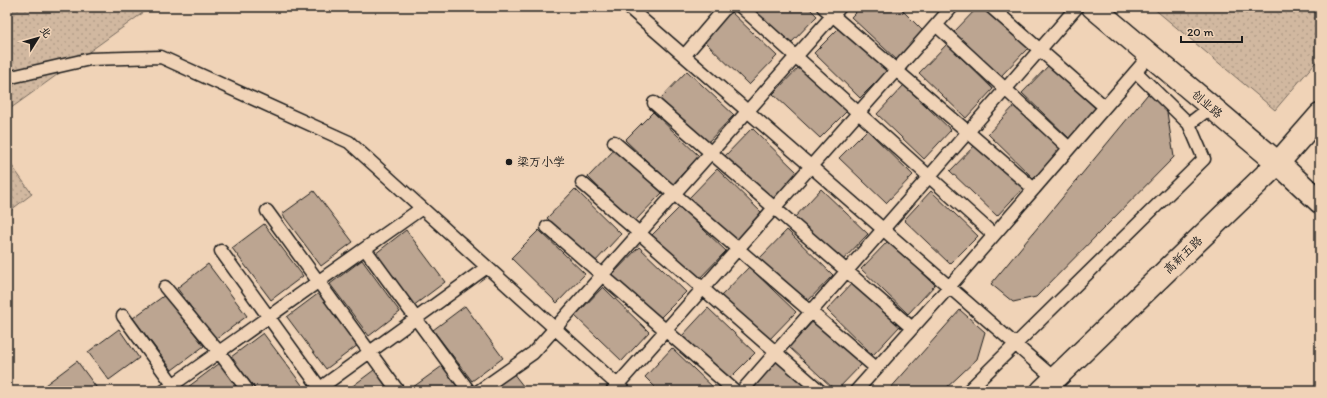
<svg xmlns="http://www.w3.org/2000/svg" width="1327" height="398" font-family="Itim,'LXGW WenKai TC',sans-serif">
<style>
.grass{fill:url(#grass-dots);stroke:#766a5e}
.building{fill:#bca591;stroke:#1c1c1c}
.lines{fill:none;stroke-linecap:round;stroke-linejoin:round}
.lane-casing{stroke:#1c1c1c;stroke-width:15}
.street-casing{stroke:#1c1c1c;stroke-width:25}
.lane{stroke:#f0d3b7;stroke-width:12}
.street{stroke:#f0d3b7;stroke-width:22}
.poi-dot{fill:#1c1c1c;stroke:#f0d3b7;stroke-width:1.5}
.labels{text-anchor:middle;stroke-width:3.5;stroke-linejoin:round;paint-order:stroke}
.street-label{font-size:12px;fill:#1c1c1c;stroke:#f0d3b7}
.poi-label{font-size:12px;fill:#1c1c1c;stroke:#f0d3b7;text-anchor:start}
</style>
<defs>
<pattern id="grass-dots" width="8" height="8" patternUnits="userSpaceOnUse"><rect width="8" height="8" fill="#d1b8a0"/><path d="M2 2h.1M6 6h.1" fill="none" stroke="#b39e89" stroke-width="1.8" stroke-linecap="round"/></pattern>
</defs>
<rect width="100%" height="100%" fill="#f0d3b7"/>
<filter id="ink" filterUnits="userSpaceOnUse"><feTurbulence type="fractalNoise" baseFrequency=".025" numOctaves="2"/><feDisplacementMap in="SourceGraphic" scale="8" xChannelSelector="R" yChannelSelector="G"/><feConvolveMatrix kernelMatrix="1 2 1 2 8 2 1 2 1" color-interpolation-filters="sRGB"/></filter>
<g filter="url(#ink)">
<path class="grass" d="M7,7H151L7,111Z
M1152,7H1320V57L1275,110Z
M7,159L32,194L7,213Z"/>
<path class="building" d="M751,7H808L817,16L790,44Z
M861,7H899L925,33L898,61L851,17Z
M978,7H985L1028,48L1000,77L954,32Z
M730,11L777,56L749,85L703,40Z
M842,25L888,70L860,98L814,53Z
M947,44L993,89L966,118L919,73Z
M1050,64L1096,109L1069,138L1022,93Z
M801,65L848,110L820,138L773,94Z
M687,71L734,115L706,144L660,99Z
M904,85L951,130L924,159L877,114Z
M1152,89L1166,106L1174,157L1036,297L1013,302L991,284Z
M1015,105L1062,150L1034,179L988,134Z
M653,112L699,156L672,185L625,140Z
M752,128L798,173L770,202L724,157Z
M867,130L913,175L886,203L839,158Z
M978,142L1024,187L997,216L950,171Z
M615,149L662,193L634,222L588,177Z
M717,169L763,214L736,243L689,198Z
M575,189L621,234L594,263L547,218Z
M821,189L868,234L840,263L794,218Z
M314,191L353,242L321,266L282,214Z
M931,191L978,236L950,264L904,220Z
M680,207L726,251L698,280L652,235Z
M264,224L303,276L271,300L232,248Z
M406,230L445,282L413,306L375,254Z
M539,230L585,274L557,303L511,258Z
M787,230L833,275L805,304L759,259Z
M889,240L935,285L908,314L861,269Z
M639,247L686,292L658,320L611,276Z
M362,260L400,312L369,336L330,284Z
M208,264L247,316L215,340L177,288Z
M749,267L796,312L768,341L721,296Z
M854,281L900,326L873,355L827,310Z
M603,287L649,332L622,361L575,316Z
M319,293L358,345L326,369L287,317Z
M165,295L204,346L172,370L133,318Z
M465,306L503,358L472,381L433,330Z
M708,308L755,353L727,381L681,337Z
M960,310L985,332L977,359L943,391H888Z
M816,318L863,363L836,391L789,347Z
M119,329L139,358L109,380L88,352Z
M263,333L302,385L294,391H257L231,357Z
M672,348L717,391H659L645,377Z
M776,359L810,391H752L748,387Z
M77,361L99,391H49L45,385Z
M220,363L241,391H191L188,387Z
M445,364L462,388L457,391H410L409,390Z
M378,367L396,391H346Z
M513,373L527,391H490Z"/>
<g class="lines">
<defs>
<path id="lane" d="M628,7L1055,379
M741,7L994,235
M823,7L1034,189
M991,7L1105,107
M936,25L1069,148
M684,56L726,7
M1136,72L1189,124
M7,78L90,59L161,57L349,142L624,391
M654,103L912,328
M614,142L876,368
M582,183L820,391
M267,211L398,391
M547,227L735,391
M365,249L469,391
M221,251L322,391
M165,287L219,352L248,391
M123,316L177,390
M164,391L422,208
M316,391L487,267
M479,391L533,353L840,7
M612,391L952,7
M742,391L1077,7
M856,391L949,287L1150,55
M968,391L1204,159L1189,124L1211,107"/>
<path id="street" d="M1093,7L1278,163L1320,202
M1042,391L1278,163L1320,115"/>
</defs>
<use href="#lane" class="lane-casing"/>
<use href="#street" class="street-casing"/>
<use href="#lane" class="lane"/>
<use href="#street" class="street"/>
</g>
</g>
<circle class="poi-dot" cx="509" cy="162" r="4"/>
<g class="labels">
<g class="street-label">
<text transform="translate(1207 104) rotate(40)" y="4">创业路</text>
<text transform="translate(1183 255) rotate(-44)" y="4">高新五路</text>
</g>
<g class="poi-label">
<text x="517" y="166">梁万小学</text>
</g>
</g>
<rect width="1327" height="398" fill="none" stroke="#f0d3b7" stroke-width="24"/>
<rect x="12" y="12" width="1303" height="374" fill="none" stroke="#1c1c1c" stroke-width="1.5" filter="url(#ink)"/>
<g transform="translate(38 38) rotate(53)" stroke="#f0d3b7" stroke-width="3" paint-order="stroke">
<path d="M0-3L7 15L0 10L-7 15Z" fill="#1c1c1c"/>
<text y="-6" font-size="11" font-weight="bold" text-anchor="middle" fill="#1c1c1c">北</text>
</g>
<path d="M1181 36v6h61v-6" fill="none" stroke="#1c1c1c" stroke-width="2"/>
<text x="1187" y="36" font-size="12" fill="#1c1c1c" stroke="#f0d3b7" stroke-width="3" paint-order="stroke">20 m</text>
</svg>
